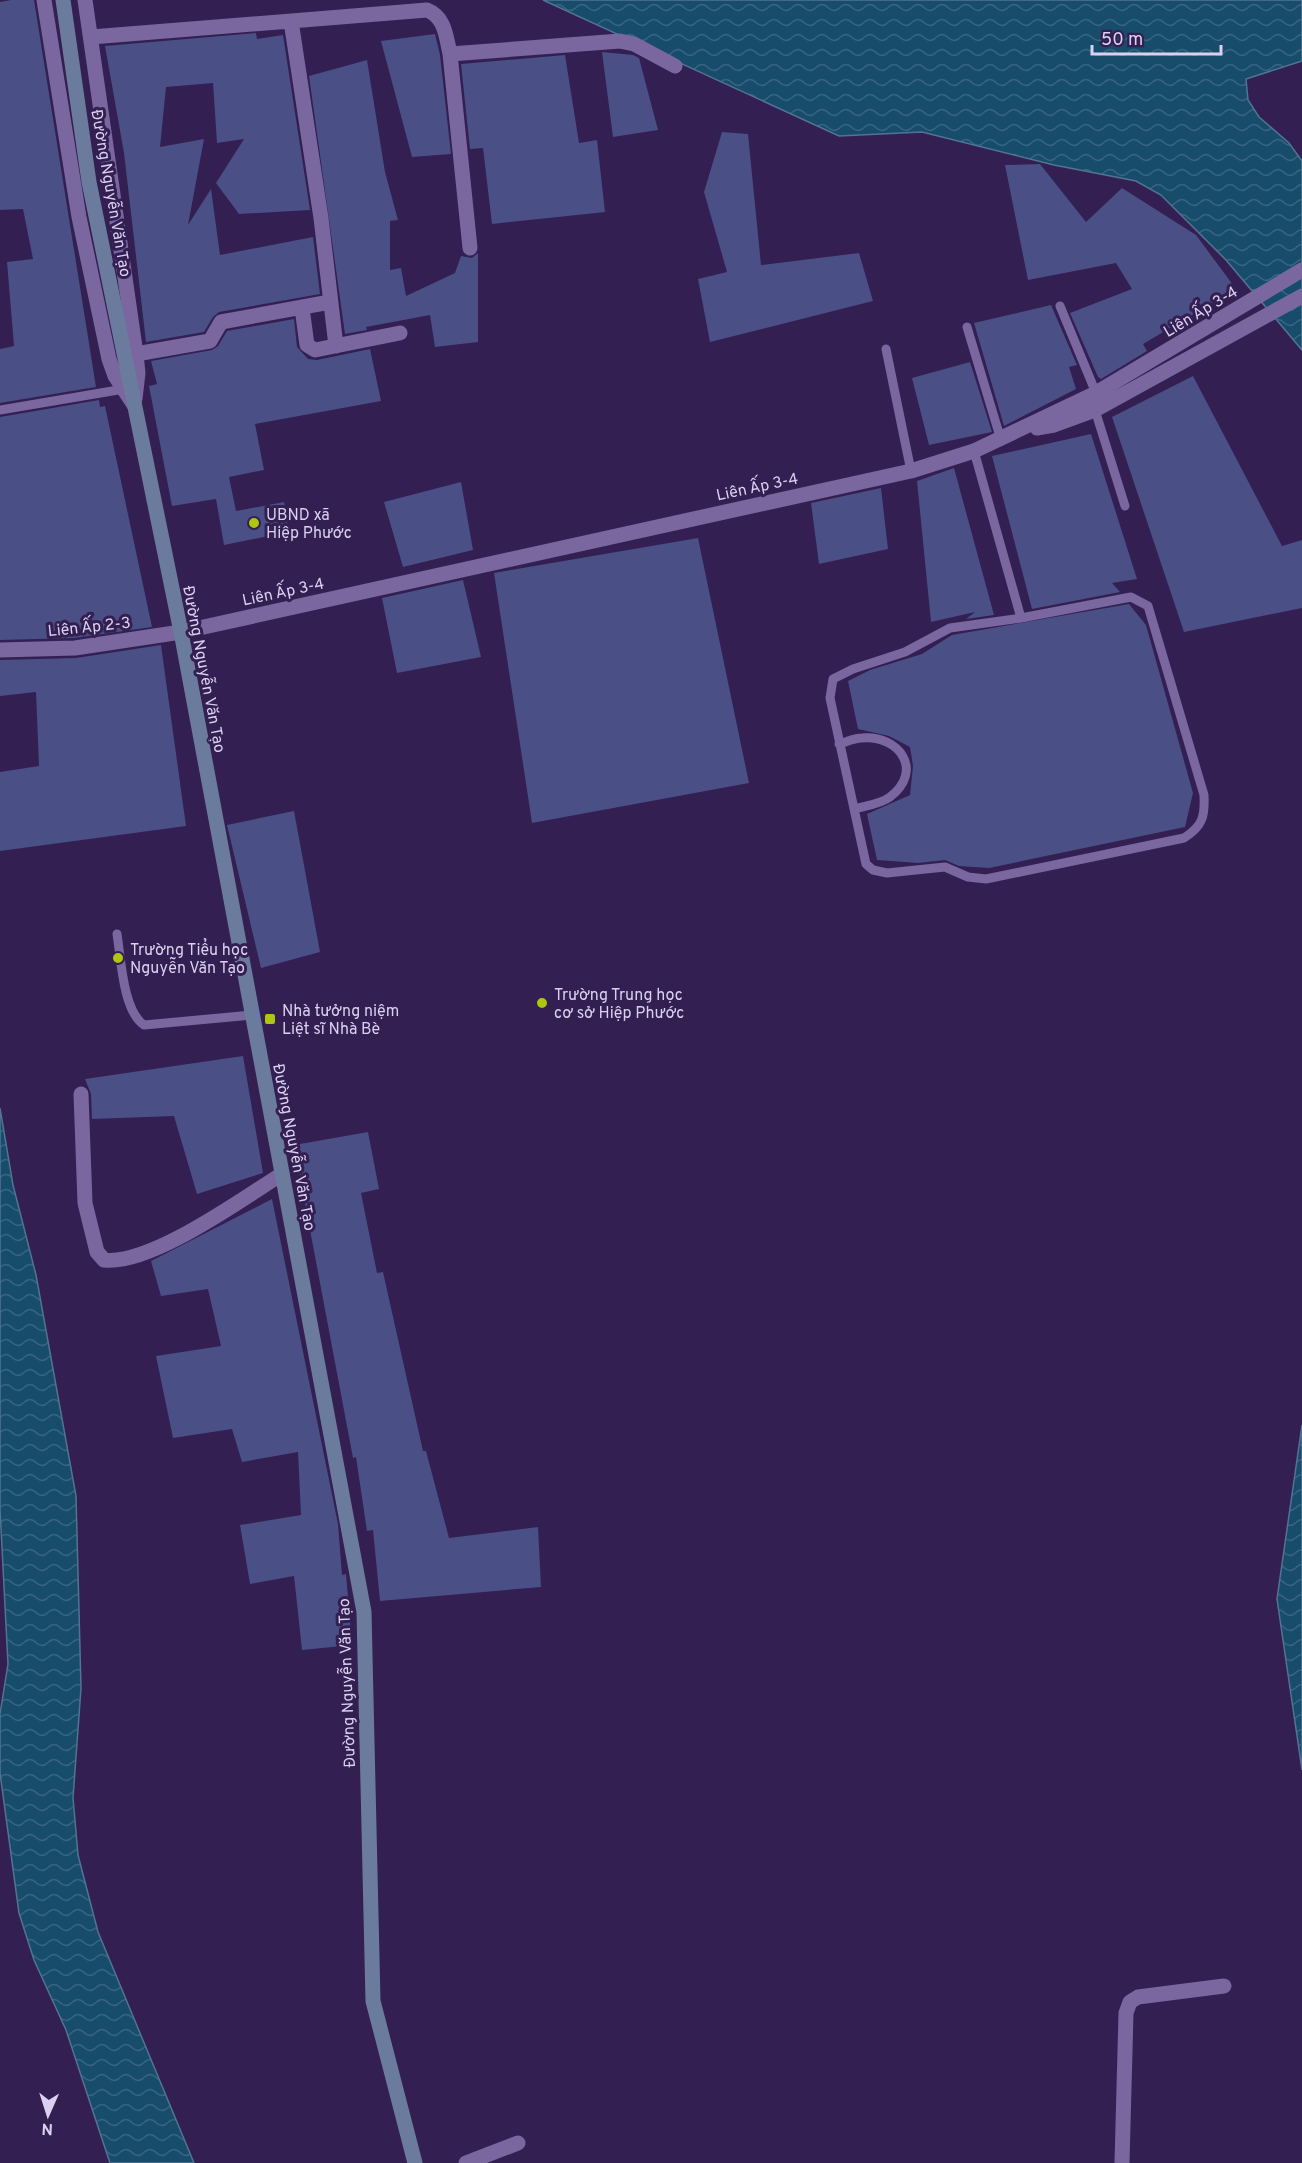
<svg xmlns="http://www.w3.org/2000/svg" width="1302" height="2163" font-family="Overpass,sans-serif">
<style>
.water{fill:url(#water-waves);stroke:#527493;stroke-width:1.5}
.building{fill:#4a4f85}
.lines{fill:none;stroke-linecap:round;stroke-linejoin:round}
.service{stroke:#7a67a0;stroke-width:9}
.minor{stroke:#7a67a0;stroke-width:15}
.secondary{stroke:#6b7b9e;stroke-width:15}
.poi-dot{fill:#adc60f;stroke:#331f51;stroke-width:2}
.labels{text-anchor:middle;stroke-width:6;stroke-linejoin:round;paint-order:stroke}
.street-label{font-size:16px;fill:#dad1f1;stroke:#331f51}
.poi-label{font-size:16px;fill:#dad1f1;stroke:#331f51;text-anchor:start}
</style>
<defs>
<pattern id="water-waves" width="16" height="10" patternUnits="userSpaceOnUse" patternTransform="scale(1.5)"><rect width="16" height="10" fill="#174c6b"/><path d="M0 5q4-4 8 0t8 0" fill="none" stroke="#386581"/></pattern>
</defs>
<rect width="100%" height="100%" fill="#331f51"/>
<path class="water" d="M543,0H1302V61L1246,79L1248,100L1259,117L1289,143L1302,161V350L1226,260L1161,195L1136,181L1054,165L922,132L839,136Z
M0,1108L13,1185L36,1275L76,1496L81,1688L73,1798L78,1855L98,1932L194,2163H110L66,2030L34,1960L19,1913L0,1773V1714L8,1664L0,1509Z
M1302,1425V1770L1277,1599Z"/>
<path class="building" d="M11,0H34L96,387L0,403V349L14,346L7,262L33,259L23,209L0,210V2Z
M256,33L257,39L283,35L310,210L239,214L216,183L244,139L217,143L213,83L166,87L160,147L204,139L188,225L211,189L220,255L313,237L320,294L219,312L213,317L204,332L146,342L124,153L105,46Z
M435,34L440,55L451,154L412,157L381,41Z
M602,52L633,55L639,58L658,130L613,137Z
M565,55L579,143L597,140L605,212L492,224L483,148L470,149L461,64Z
M367,60L385,172L398,220L390,221V270L401,268L406,296L455,273L461,256L472,258L478,253V342L435,347L430,315L366,327L367,330L345,334L309,76Z
M722,132L748,134L761,265L859,253L873,301L710,342L698,279L727,272L704,192Z
M1040,164L1086,222L1122,188L1196,235L1236,289L1143,344L1147,351L1101,379L1098,377L1070,313L1132,289L1116,263L1028,280L1005,165Z
M1051,305L1077,365L1069,367L1076,389L1004,426L974,323Z
M294,319L297,347L308,359L317,360L370,349L381,401L255,424L264,470L229,477L236,511L284,502L289,532L224,545L216,499L172,506L149,386L157,384L151,361L212,350L218,346L227,331Z
M970,362L992,432L929,445L912,378Z
M1193,376L1282,546L1302,540V608L1184,632L1112,417Z
M99,400L100,407L105,406L152,627L74,638L0,640V417Z
M1091,434L1137,579L1112,583L1120,592L1032,609L992,456Z
M954,468L994,615L966,619L975,612L931,622L917,481Z
M461,482L473,550L403,567L384,502Z
M881,488L888,549L819,564L811,503Z
M698,538L749,783L532,823L494,573Z
M463,580L481,657L397,673L382,598Z
M1129,604L1146,625L1193,793L1185,827L989,868L959,866L945,860L918,863L877,860L867,814L910,795L913,766L910,747L889,736L858,729L848,681L870,670L922,654L952,635Z
M161,645L186,826L0,851V772L39,766L36,692L0,696V660L76,658Z
M294,811L320,952L261,968L227,825Z
M243,1056L263,1173L197,1194L174,1116L92,1119L91,1094L85,1079Z
M368,1132L379,1189L361,1193L377,1273L383,1272L423,1451H426L449,1538L538,1527L541,1587L380,1601L373,1530L367,1531L356,1457L353,1458L294,1145Z
M272,1199L338,1524L342,1575L346,1574L352,1645L302,1650L294,1576L250,1584L240,1525L301,1515L298,1452L242,1462L232,1429L173,1438L156,1356L221,1346L208,1289L161,1296L151,1261Z"/>
<g class="lines">
<path class="service" d="M1060,306L1096,393
M967,327L1001,440
M886,349L911,471
M0,410L124,389
M1095,410L1125,506
M974,451L1021,618
M1131,597L1148,606L1204,795C1205,816 1203,826 1184,838L986,879L968,877L945,867L887,873L873,870L866,864L830,698L833,679L853,669L905,652L950,628L1021,618Z
M839,744C846,742 854,738 862,738C900,735 924,771 890,797C881,804 865,806 854,809
M117,934C121,959 123,1011 144,1025L252,1015"/>
<path class="minor" d="M44,0L79,217L109,359L115,376L134,405
M85,0L136,354L138,373L135,399
M291,21L321,218L336,346
M91,37L427,10C445,17 446,36 450,54L470,248
M450,54L620,41L634,44L675,66
M302,308L307,345L315,350L400,333
M136,354L210,341L221,322L330,302
M1037,428L1054,425L1095,410L1302,296
M0,650L75,648L181,632L911,471L974,451L1096,393L1302,270
M81,1094L85,1203L97,1252L104,1260C150,1266 242,1199 282,1174
M466,2163L518,2143
M1122,2163L1126,2013L1130,2002L1138,1997L1224,1986"/>
<path class="secondary" d="M63,0L89,182L181,632L364,1612L373,2001L415,2163"/>
</g>
<g class="poi-dot">
<circle cx="254" cy="523" r="6"/>
<circle cx="118" cy="958" r="6"/>
<circle cx="542" cy="1003" r="6"/>
<rect x="264" y="1013" width="12" height="12" rx="3"/>
</g>
<g class="labels">
<g class="street-label">
<text transform="translate(112 193) rotate(80)" y="6">Đường Nguyễn Văn Tạo</text>
<text transform="translate(1200 311) rotate(-31)" y="6">Liên Ấp 3-4</text>
<text transform="translate(757 486) rotate(-12)" y="6">Liên Ấp 3-4</text>
<text transform="translate(283 591) rotate(-12)" y="6">Liên Ấp 3-4</text>
<text transform="translate(89 626) rotate(-6)" y="6">Liên Ấp 2-3</text>
<text transform="translate(205 669) rotate(79)" y="6">Đường Nguyễn Văn Tạo</text>
<text transform="translate(295 1147) rotate(79)" y="6">Đường Nguyễn Văn Tạo</text>
<text transform="translate(346 1683) rotate(-92)" y="6">Đường Nguyễn Văn Tạo</text>
</g>
<g class="poi-label">
<text x="266" y="520">UBND xã<tspan x="266" dy="18">Hiệp Phước</tspan></text>
<text x="130" y="955">Trường Tiểu học<tspan x="130" dy="18">Nguyễn Văn Tạo</tspan></text>
<text x="554" y="1000">Trường Trung học<tspan x="554" dy="18">cơ sở Hiệp Phước</tspan></text>
<text x="282" y="1016">Nhà tưởng niệm<tspan x="282" dy="18">Liệt sĩ Nhà Bè</tspan></text>
</g>
</g>
<g transform="translate(48 2115) rotate(183)" stroke="#331f51" stroke-width="4.5" paint-order="stroke">
<path d="M0-4.5L10 22L0 15L-10 22Z" fill="#dad1f1"/>
<text y="-9" font-size="16" font-weight="bold" text-anchor="middle" fill="#dad1f1">N</text>
</g>
<path d="M1092 45v9h129v-9" fill="none" stroke="#dad1f1" stroke-width="3"/>
<text x="1101" y="45" font-size="18" fill="#dad1f1" stroke="#331f51" stroke-width="4.5" paint-order="stroke">50 m</text>
</svg>
